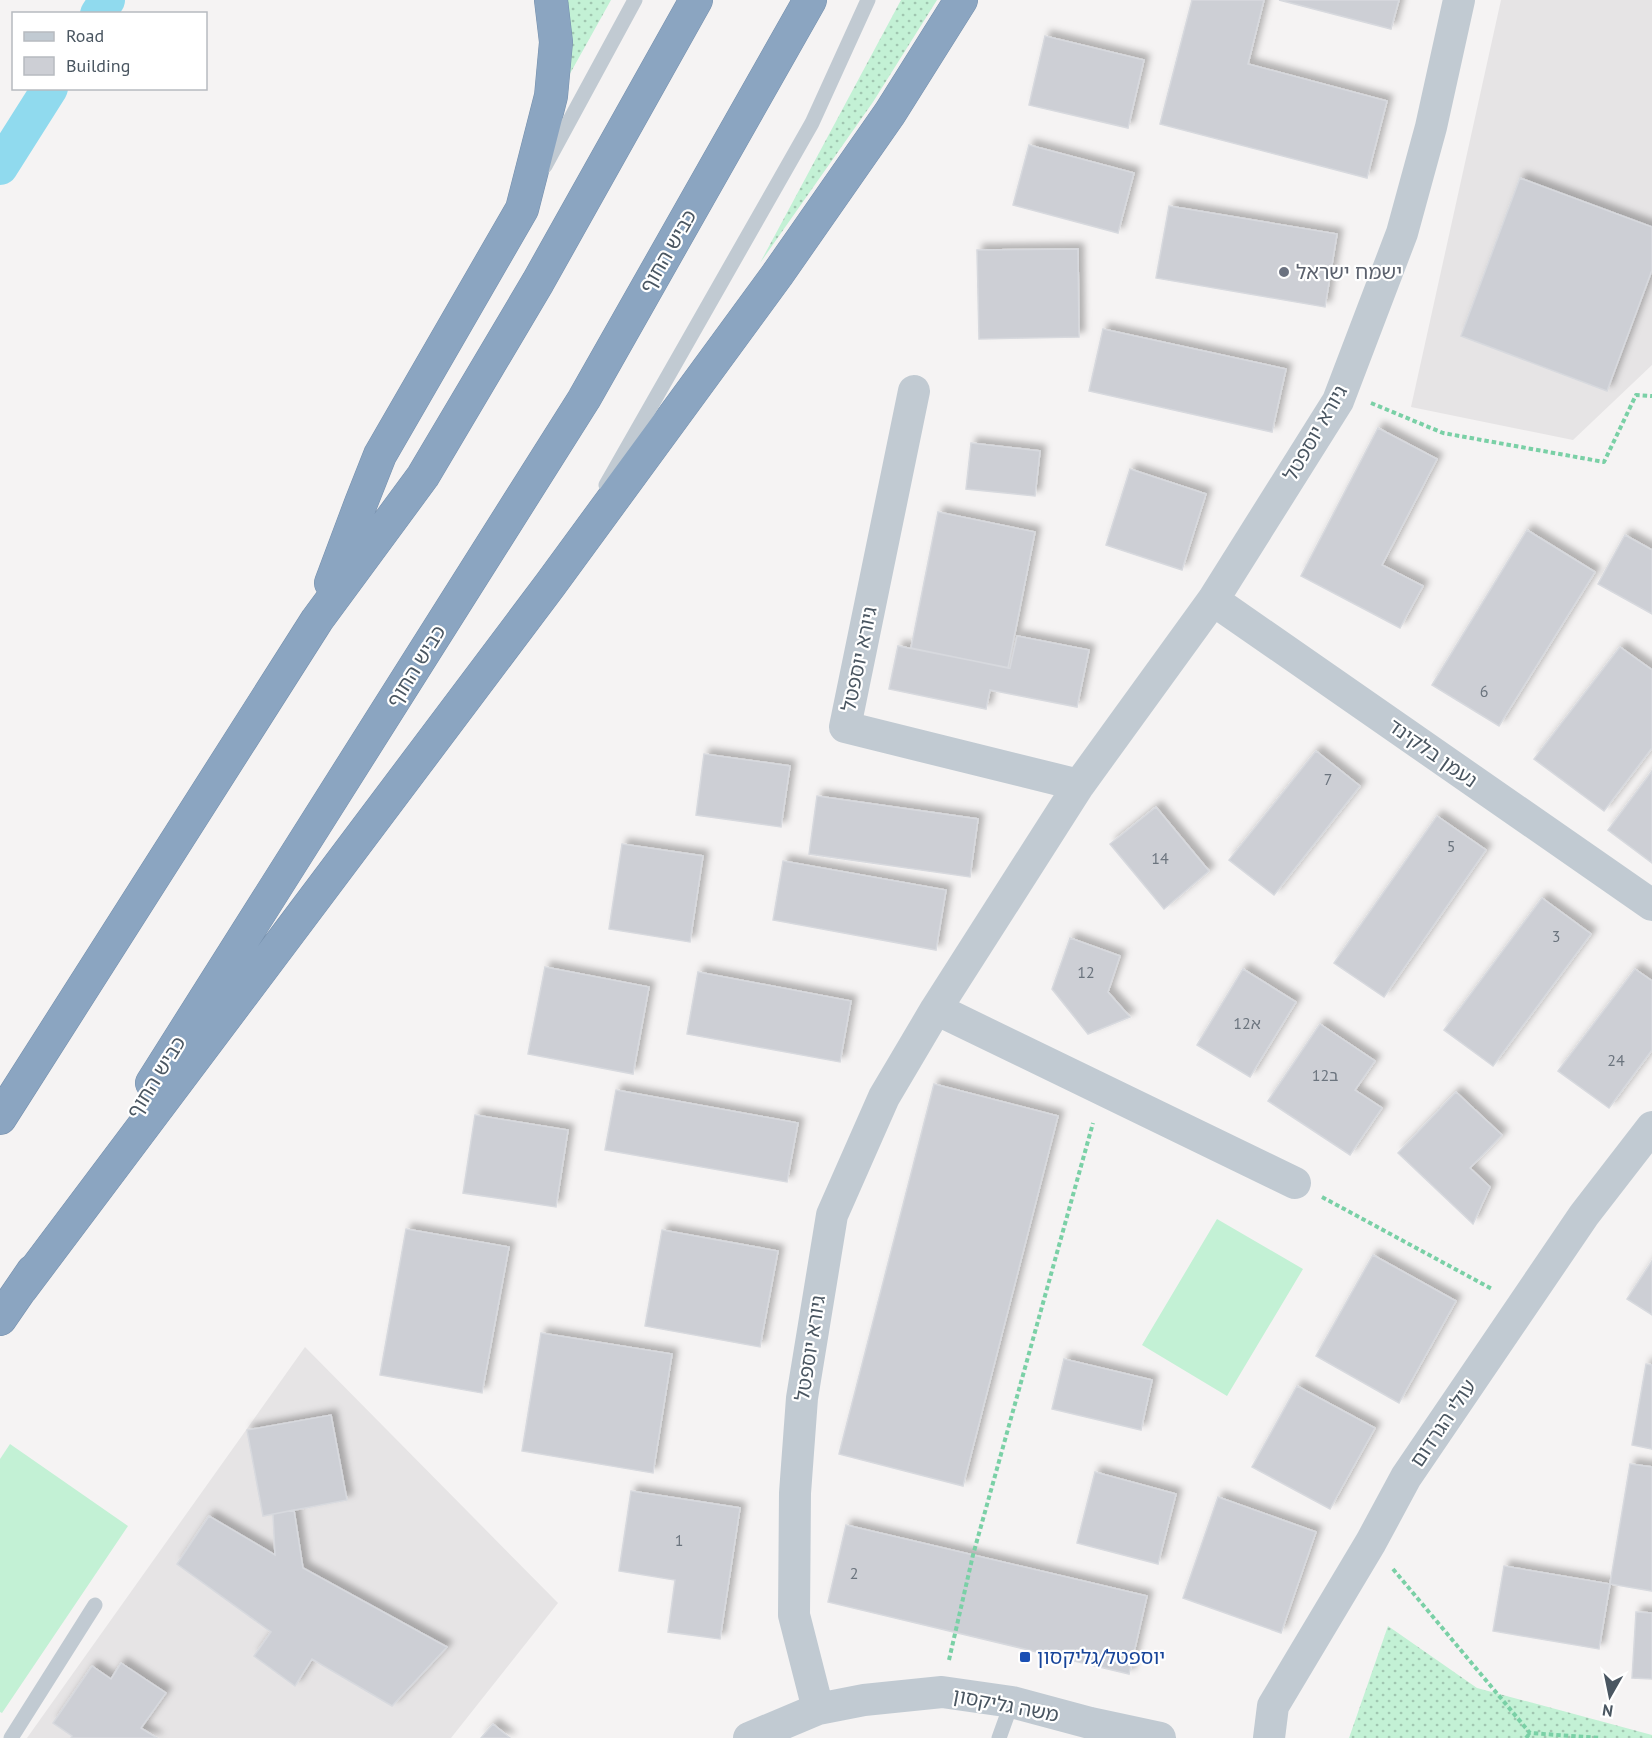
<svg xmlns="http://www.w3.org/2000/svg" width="1652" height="1738" font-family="'PT Sans','Noto Sans Hebrew',sans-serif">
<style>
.education{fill:#e6e4e5}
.grass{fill:url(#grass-dots)}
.pitch{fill:#c3f1d5}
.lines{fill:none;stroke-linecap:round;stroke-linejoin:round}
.canal{stroke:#90daee;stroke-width:36}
.building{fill:#cdcfd5;stroke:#d7d9de;stroke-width:1.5;filter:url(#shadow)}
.motorway-casing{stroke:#7690ad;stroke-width:34}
.path{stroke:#7ad0a6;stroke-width:4;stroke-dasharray:4.5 3;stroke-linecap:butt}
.service{stroke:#c1cad2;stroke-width:15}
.minor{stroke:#c1cad2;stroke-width:32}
.motorway{stroke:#8ba5c1;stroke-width:33}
.worship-dot{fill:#6b7280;stroke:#fff;stroke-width:2}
.transit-dot{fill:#1a4fb4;stroke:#fff;stroke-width:2}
.labels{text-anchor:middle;stroke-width:4.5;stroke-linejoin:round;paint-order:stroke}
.number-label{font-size:16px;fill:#6b747e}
.street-label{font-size:20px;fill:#4a5661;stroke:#fff}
.worship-label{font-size:20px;fill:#5b616d;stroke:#fff;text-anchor:start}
.transit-label{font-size:20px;fill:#164399;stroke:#fff;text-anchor:start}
</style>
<defs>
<pattern id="grass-dots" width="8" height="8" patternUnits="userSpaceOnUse" patternTransform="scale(1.5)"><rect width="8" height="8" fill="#c3f1d5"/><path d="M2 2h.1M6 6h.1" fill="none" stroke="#a0c6b0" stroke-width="1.8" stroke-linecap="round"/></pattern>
<filter id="shadow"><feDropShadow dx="5.5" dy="-5.5" stdDeviation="3" flood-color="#0004"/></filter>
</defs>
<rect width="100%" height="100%" fill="#f5f3f3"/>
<path class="education" d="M1501,0H1652V365L1573,440L1411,407Z
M305,1347L558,1603L451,1738H27Z"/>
<path class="grass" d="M561,0H611L567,79Z
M901,0H937L873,102L760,263Z
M1388,1626L1477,1688L1652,1735V1738H1349Z"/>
<path class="pitch" d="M1217,1219L1303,1269L1227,1396L1142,1345Z
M10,1444L128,1526L2,1713L0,1712V1459Z"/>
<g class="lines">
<path class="canal" d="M98,14L107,0
M0,167L50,88"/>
</g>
<path class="building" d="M1192,0H1264L1248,64L1387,101L1367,178L1160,124Z
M1279,0H1399L1391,29Z
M1045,36L1144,60L1128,128L1029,105Z
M1029,145L1134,173L1118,233L1013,205Z
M1520,178L1652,227V270L1607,391L1461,336Z
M1169,206L1337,234L1325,307L1156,278Z
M1078,249L1079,337L979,339L977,250Z
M1103,329L1286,369L1272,432L1089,391Z
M1378,428L1437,459L1382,565L1423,586L1400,628L1301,576Z
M971,443L1040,451L1035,496L966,489Z
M1130,469L1206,494L1182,570L1106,545Z
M938,512L1035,532L1008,668L911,648Z
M1527,530L1595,572L1499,726L1432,685Z
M1625,535L1652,550V614L1598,584Z
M1017,636L1089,650L1077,707L990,690L986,709L889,689L898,646L1010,668Z
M1620,647L1652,670V748L1604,811L1534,759Z
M1316,751L1360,786L1274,895L1229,860Z
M704,754L790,766L781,827L696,815Z
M1652,771V863L1608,830Z
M817,796L978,819L970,877L809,854Z
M1156,807L1209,871L1164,909L1110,844Z
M1437,816L1486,850L1384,997L1334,963Z
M622,844L703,856L690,942L609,929Z
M783,861L946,890L936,950L773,920Z
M1542,898L1591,934L1493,1066L1444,1030Z
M1070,938L1120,956L1108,992L1130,1017L1088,1034L1052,989Z
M545,967L649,987L633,1074L528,1054Z
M1243,969L1296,1002L1250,1077L1197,1045Z
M1635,969L1652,981V1050L1609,1108L1558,1071Z
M698,972L851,1001L840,1062L687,1034Z
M1320,1024L1375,1061L1355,1090L1382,1108L1350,1155L1268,1101Z
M934,1084L1058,1116L963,1486L839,1454Z
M616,1090L798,1123L787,1182L605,1150Z
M1456,1092L1502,1135L1470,1168L1490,1187L1473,1224L1398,1153Z
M475,1115L568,1130L556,1207L463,1193Z
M406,1229L509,1247L482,1393L380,1375Z
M662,1230L778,1251L760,1347L645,1326Z
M1373,1255L1456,1301L1399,1403L1316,1356Z
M1652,1261V1315L1627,1299Z
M541,1333L672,1354L653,1473L522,1451Z
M1064,1359L1152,1380L1141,1430L1052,1409Z
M1646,1364L1652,1365V1449L1632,1445Z
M1297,1386L1375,1428L1330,1509L1252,1467Z
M331,1415L347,1500L263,1516L247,1430Z
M1630,1464L1652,1467V1591L1610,1584Z
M1095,1472L1176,1494L1158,1564L1077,1543Z
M631,1491L740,1508L720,1639L668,1632L675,1580L619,1571Z
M1218,1497L1316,1532L1281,1633L1183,1598Z
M294,1510L303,1568L447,1647L392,1706L312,1659L295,1686L254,1656L271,1632L177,1564L209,1516L275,1555L273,1514Z
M846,1525L1147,1596L1129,1674L828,1602Z
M1504,1566L1610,1584L1599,1649L1493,1631Z
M1636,1612L1652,1613V1679L1632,1678Z
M121,1663L166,1693L141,1728L157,1738H71L72,1736L53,1723L92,1666L111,1679Z
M493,1724L510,1738H481Z"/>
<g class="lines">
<defs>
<path id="motorway" d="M331,583L361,503L380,455L522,209L551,96L556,42L551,0
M152,1083L584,399L810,0
M0,1118L317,620L423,476L538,282L696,0
M21,1289L550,585L777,275L890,113L961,0
M0,1319L33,1271"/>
</defs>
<use href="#motorway" class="motorway-casing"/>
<path class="path" d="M1371,403L1443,433L1604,462L1636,395L1652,396
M1322,1197L1492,1289
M1393,1569L1530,1733L1600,1738
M949,1660L973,1555L1093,1123
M1526,1738L1530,1733"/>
<path class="service" d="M545,166L635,0
M606,485L812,123L868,0
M11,1738L95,1605
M999,1738L1012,1702"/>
<path class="minor" d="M914,391L845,727L1079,785
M1213,600L1652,905
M936,1009L1295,1183
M818,1709L794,1615L795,1493L802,1398L832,1215L884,1097L936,1009L1079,785L1213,600L1338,401L1402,233L1431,127L1459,0
M749,1738L818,1709L864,1700L942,1692L1012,1702L1090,1723L1160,1738
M1269,1738L1273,1706L1371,1542L1406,1477L1584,1215L1652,1127"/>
<use href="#motorway" class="motorway"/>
</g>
<circle class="worship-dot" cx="1284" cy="272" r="6"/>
<rect class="transit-dot" x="1019" y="1651" width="12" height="12" rx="3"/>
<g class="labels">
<g class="number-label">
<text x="1484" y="697">6</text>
<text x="1328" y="785">7</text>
<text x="1451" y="852">5</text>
<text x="1160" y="864">14</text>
<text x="1556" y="942">3</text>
<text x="1086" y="978">12</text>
<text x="1247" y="1029">12א</text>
<text x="1616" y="1066">24</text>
<text x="1325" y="1081">12ב</text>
<text x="679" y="1546">1</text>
<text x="854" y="1579">2</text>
</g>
<g class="street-label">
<text transform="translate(668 251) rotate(-60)" y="7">כביש החוף</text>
<text transform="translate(1315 433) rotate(-60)" y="7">גיורא יוספטל</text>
<text transform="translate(859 659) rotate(-78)" y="7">גיורא יוספטל</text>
<text transform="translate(416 666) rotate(-58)" y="7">כביש החוף</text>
<text transform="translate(1433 753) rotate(35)" y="7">נעמן בלקינד</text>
<text transform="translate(156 1077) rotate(-58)" y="7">כביש החוף</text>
<text transform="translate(810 1348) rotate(-81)" y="7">גיורא יוספטל</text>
<text transform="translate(1443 1423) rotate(-56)" y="7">עולי הגרדום</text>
<text transform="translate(1006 1705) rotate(11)" y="7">משה גליקסון</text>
</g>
<g class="worship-label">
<text x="1296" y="279">ישמח ישראל</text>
</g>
<g class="transit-label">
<text x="1037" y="1664">יוספטל/גליקסון</text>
</g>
</g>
<rect x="12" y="12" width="195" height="78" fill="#ffffff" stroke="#b7bbc0" stroke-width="1.5"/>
<rect x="24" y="32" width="30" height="9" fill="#c1cad2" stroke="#b7bbc0" stroke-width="1.5"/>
<text x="66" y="42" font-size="18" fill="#4a5661">Road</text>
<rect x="24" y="57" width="30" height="18" fill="#cdcfd5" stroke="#b7bbc0" stroke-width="1.5"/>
<text x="66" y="72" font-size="18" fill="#4a5661">Building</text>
<g transform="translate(1610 1696) rotate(189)" stroke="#ffffff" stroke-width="4.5" paint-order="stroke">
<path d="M0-4.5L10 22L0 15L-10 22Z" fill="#4a5661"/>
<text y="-9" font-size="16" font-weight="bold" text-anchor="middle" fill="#4a5661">N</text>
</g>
</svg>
